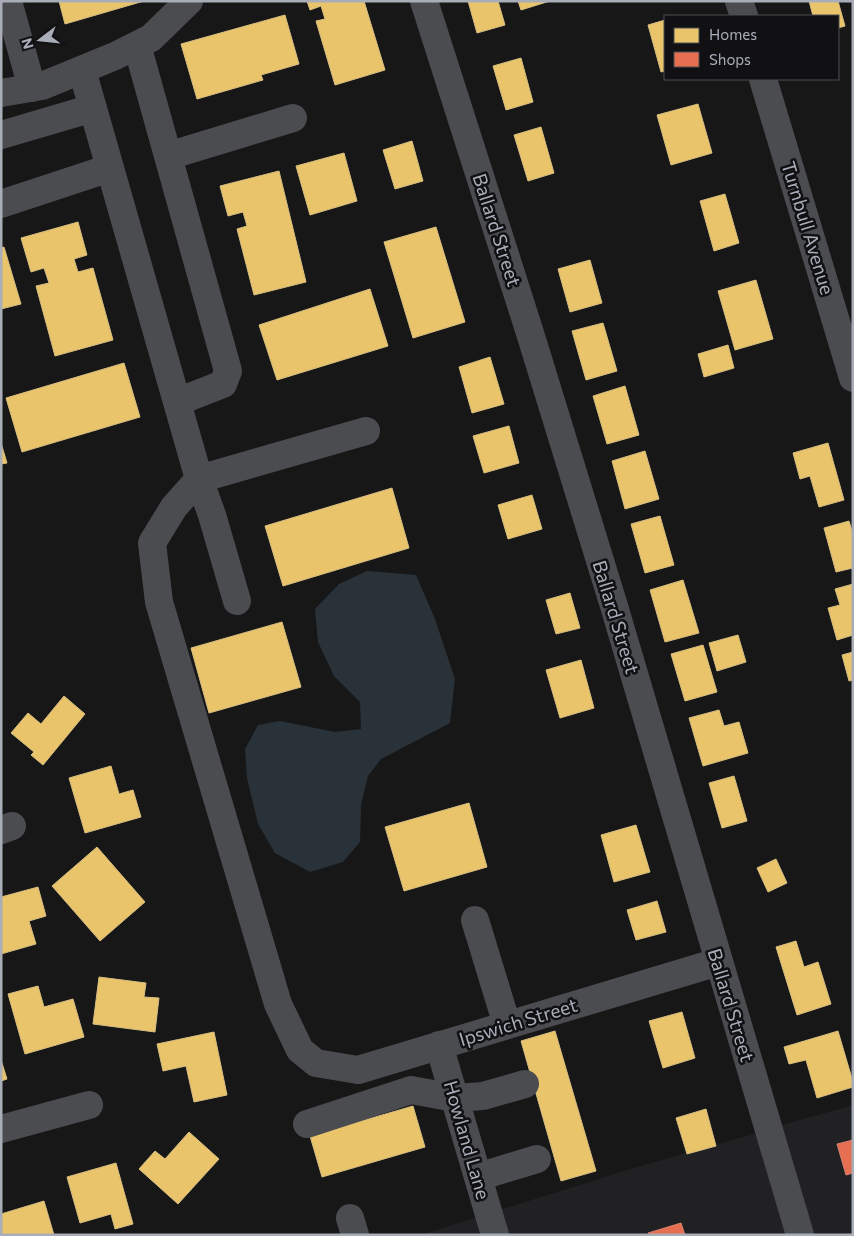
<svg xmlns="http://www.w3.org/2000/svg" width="854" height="1236" font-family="Commissioner,sans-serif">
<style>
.built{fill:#212123}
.water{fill:#2a3239}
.homes{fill:#e9c46a;stroke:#d6bd81}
.shops{fill:#e76f51;stroke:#d48270}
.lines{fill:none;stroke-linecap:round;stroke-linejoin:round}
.minor{stroke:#4b4c50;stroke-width:28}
.labels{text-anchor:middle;stroke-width:5;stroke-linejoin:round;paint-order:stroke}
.street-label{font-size:19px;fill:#a8adb8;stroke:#111113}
</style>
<rect width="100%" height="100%" fill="#171717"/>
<path class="built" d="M853,1105V1235H812L779,1126Z
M757,1133L787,1235H508L500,1210L637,1167Z
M477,1217L483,1235H421Z"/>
<path class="water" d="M367,571L416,575L435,619L455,679L450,723L381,759L368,776L361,805L360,842L343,862L310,872L275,853L258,824L247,778L245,749L258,725L280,721L335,732L361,729L360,702L334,676L318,642L315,609L339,584Z"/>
<path class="homes" d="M59,1H144L65,24Z
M307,1H364L385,70L335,85L316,21L325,19L321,6L310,10Z
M468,1H498L505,25L477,33Z
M518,1H550L521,10Z
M809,1H838L845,26L838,28V16H813Z
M285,15L299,64L261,75L263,80L197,99L181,44Z
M665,20V71L661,72L648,25Z
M521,58L533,102L506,110L493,66Z
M698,104L712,153L671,165L657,115Z
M541,127L554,173L528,181L514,135Z
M412,141L423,181L395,189L383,150Z
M344,153L357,201L310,215L296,166Z
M279,171L306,282L254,295L237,229L247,226L243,212L228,216L220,186Z
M725,194L739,243L714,251L700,201Z
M78,222L87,255L74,259L78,272L93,268L113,340L55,356L36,286L49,283L44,268L31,272L21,238Z
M436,227L465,322L413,338L384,242Z
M4,247L21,304L1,309V248Z
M590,260L602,303L570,312L558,269Z
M756,280L773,339L735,350L718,291Z
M370,289L388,346L277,380L259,325Z
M603,323L617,371L586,380L572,331Z
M728,345L734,368L704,377L698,354Z
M490,357L504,404L472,413L459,367Z
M124,363L140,417L22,452L6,398Z
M625,386L639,435L607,444L593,396Z
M509,426L519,463L484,473L473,436Z
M1,443L7,463L1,464Z
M828,443L844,500L819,507L810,476L800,479L793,453Z
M645,451L659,499L625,509L612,461Z
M392,488L409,548L283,586L265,526Z
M532,495L542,529L508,539L498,505Z
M660,516L674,565L645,573L631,524Z
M849,521L853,534V568L836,572L824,528Z
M683,580L699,633L665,642L650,590Z
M853,584V635L837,640L828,608L840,605L835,589Z
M570,593L580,628L556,634L546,600Z
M282,622L301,687L209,713L191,648Z
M738,635L746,662L717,671L709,643Z
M703,645L717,692L685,701L671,654Z
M853,652V680L849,681L842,655Z
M581,660L594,708L560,718L546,670Z
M64,696L85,714L43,765L31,755L34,752L11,733L28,713L41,724Z
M719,710L724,726L739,722L748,753L703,766L689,718Z
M111,766L119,794L133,790L141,817L85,833L69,778Z
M734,776L747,821L722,828L709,783Z
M469,803L487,867L404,891L385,827Z
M636,825L650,872L614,882L601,835Z
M97,847L145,902L100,941L52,886Z
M776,859L787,883L768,892L757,868Z
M38,887L46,916L29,921L36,944L1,954V897Z
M657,901L666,932L636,940L627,910Z
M796,941L804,967L818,962L831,1004L797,1015L776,947Z
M99,977L146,983L144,997L159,998L155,1032L93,1024Z
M38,986L44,1007L73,999L84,1037L25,1054L8,994Z
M682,1012L695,1058L663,1068L649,1021Z
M555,1031L596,1171L561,1181L521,1041Z
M838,1031L853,1082V1087L817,1098L806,1060L789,1064L784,1047Z
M214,1032L227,1095L194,1102L186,1066L163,1071L157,1044Z
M1,1060L7,1079L1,1081Z
M413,1106L425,1147L322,1177L310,1136Z
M706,1109L716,1146L687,1154L676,1118Z
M189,1132L219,1159L178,1204L139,1169L155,1151L165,1159Z
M116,1163L133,1224L115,1229L111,1214L80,1223L67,1177Z
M44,1201L54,1235H1V1214Z"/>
<path class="shops" d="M853,1140V1173L846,1175L837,1144Z
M681,1223L685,1235H649L648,1233Z"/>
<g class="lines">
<path class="minor" d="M8,1L32,88
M424,1L530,333L614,606L800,1235
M739,1L744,16
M137,45L228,371L223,384L177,402
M82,70L199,479L212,515L237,601
M763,79L853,378
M1,93L42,86L115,56L151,38L189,1
M1,135L93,108
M168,156L293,118
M1,204L110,168
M366,431L199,479L174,507L152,543L159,602L278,1004L300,1050L316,1063L358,1070L718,962
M1,830L12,826
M475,920L507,1025
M439,1045L495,1235
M307,1124L411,1090L455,1098L483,1096L525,1084
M1,1129L89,1105
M478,1177L537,1159
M350,1218L355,1235"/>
</g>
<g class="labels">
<g class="street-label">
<text transform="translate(808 228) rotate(73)" y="7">Turnbull Avenue</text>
<text transform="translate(497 230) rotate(72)" y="7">Ballard Street</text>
<text transform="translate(616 617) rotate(73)" y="7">Ballard Street</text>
<text transform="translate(731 1005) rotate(73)" y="7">Ballard Street</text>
<text transform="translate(518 1022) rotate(-17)" y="7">Ipswich Street</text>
<text transform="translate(467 1140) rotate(74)" y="7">Howland Lane</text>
</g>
</g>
<rect width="854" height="1236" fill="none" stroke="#a8adb8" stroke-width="5"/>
<rect x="664" y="15" width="175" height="65" fill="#111113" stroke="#4d4f55"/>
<rect x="674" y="28" width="25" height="15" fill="#e9c46a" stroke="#4d4f55"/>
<text x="709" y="40" font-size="15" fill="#a8adb8">Homes</text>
<rect x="674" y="52" width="25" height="15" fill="#e76f51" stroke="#4d4f55"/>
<text x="709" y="65" font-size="15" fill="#a8adb8">Shops</text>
<g transform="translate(40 40) rotate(254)" stroke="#111113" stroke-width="4" paint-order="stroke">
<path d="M0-4L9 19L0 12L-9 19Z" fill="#a8adb8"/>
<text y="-8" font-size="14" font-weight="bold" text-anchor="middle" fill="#a8adb8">N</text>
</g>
</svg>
